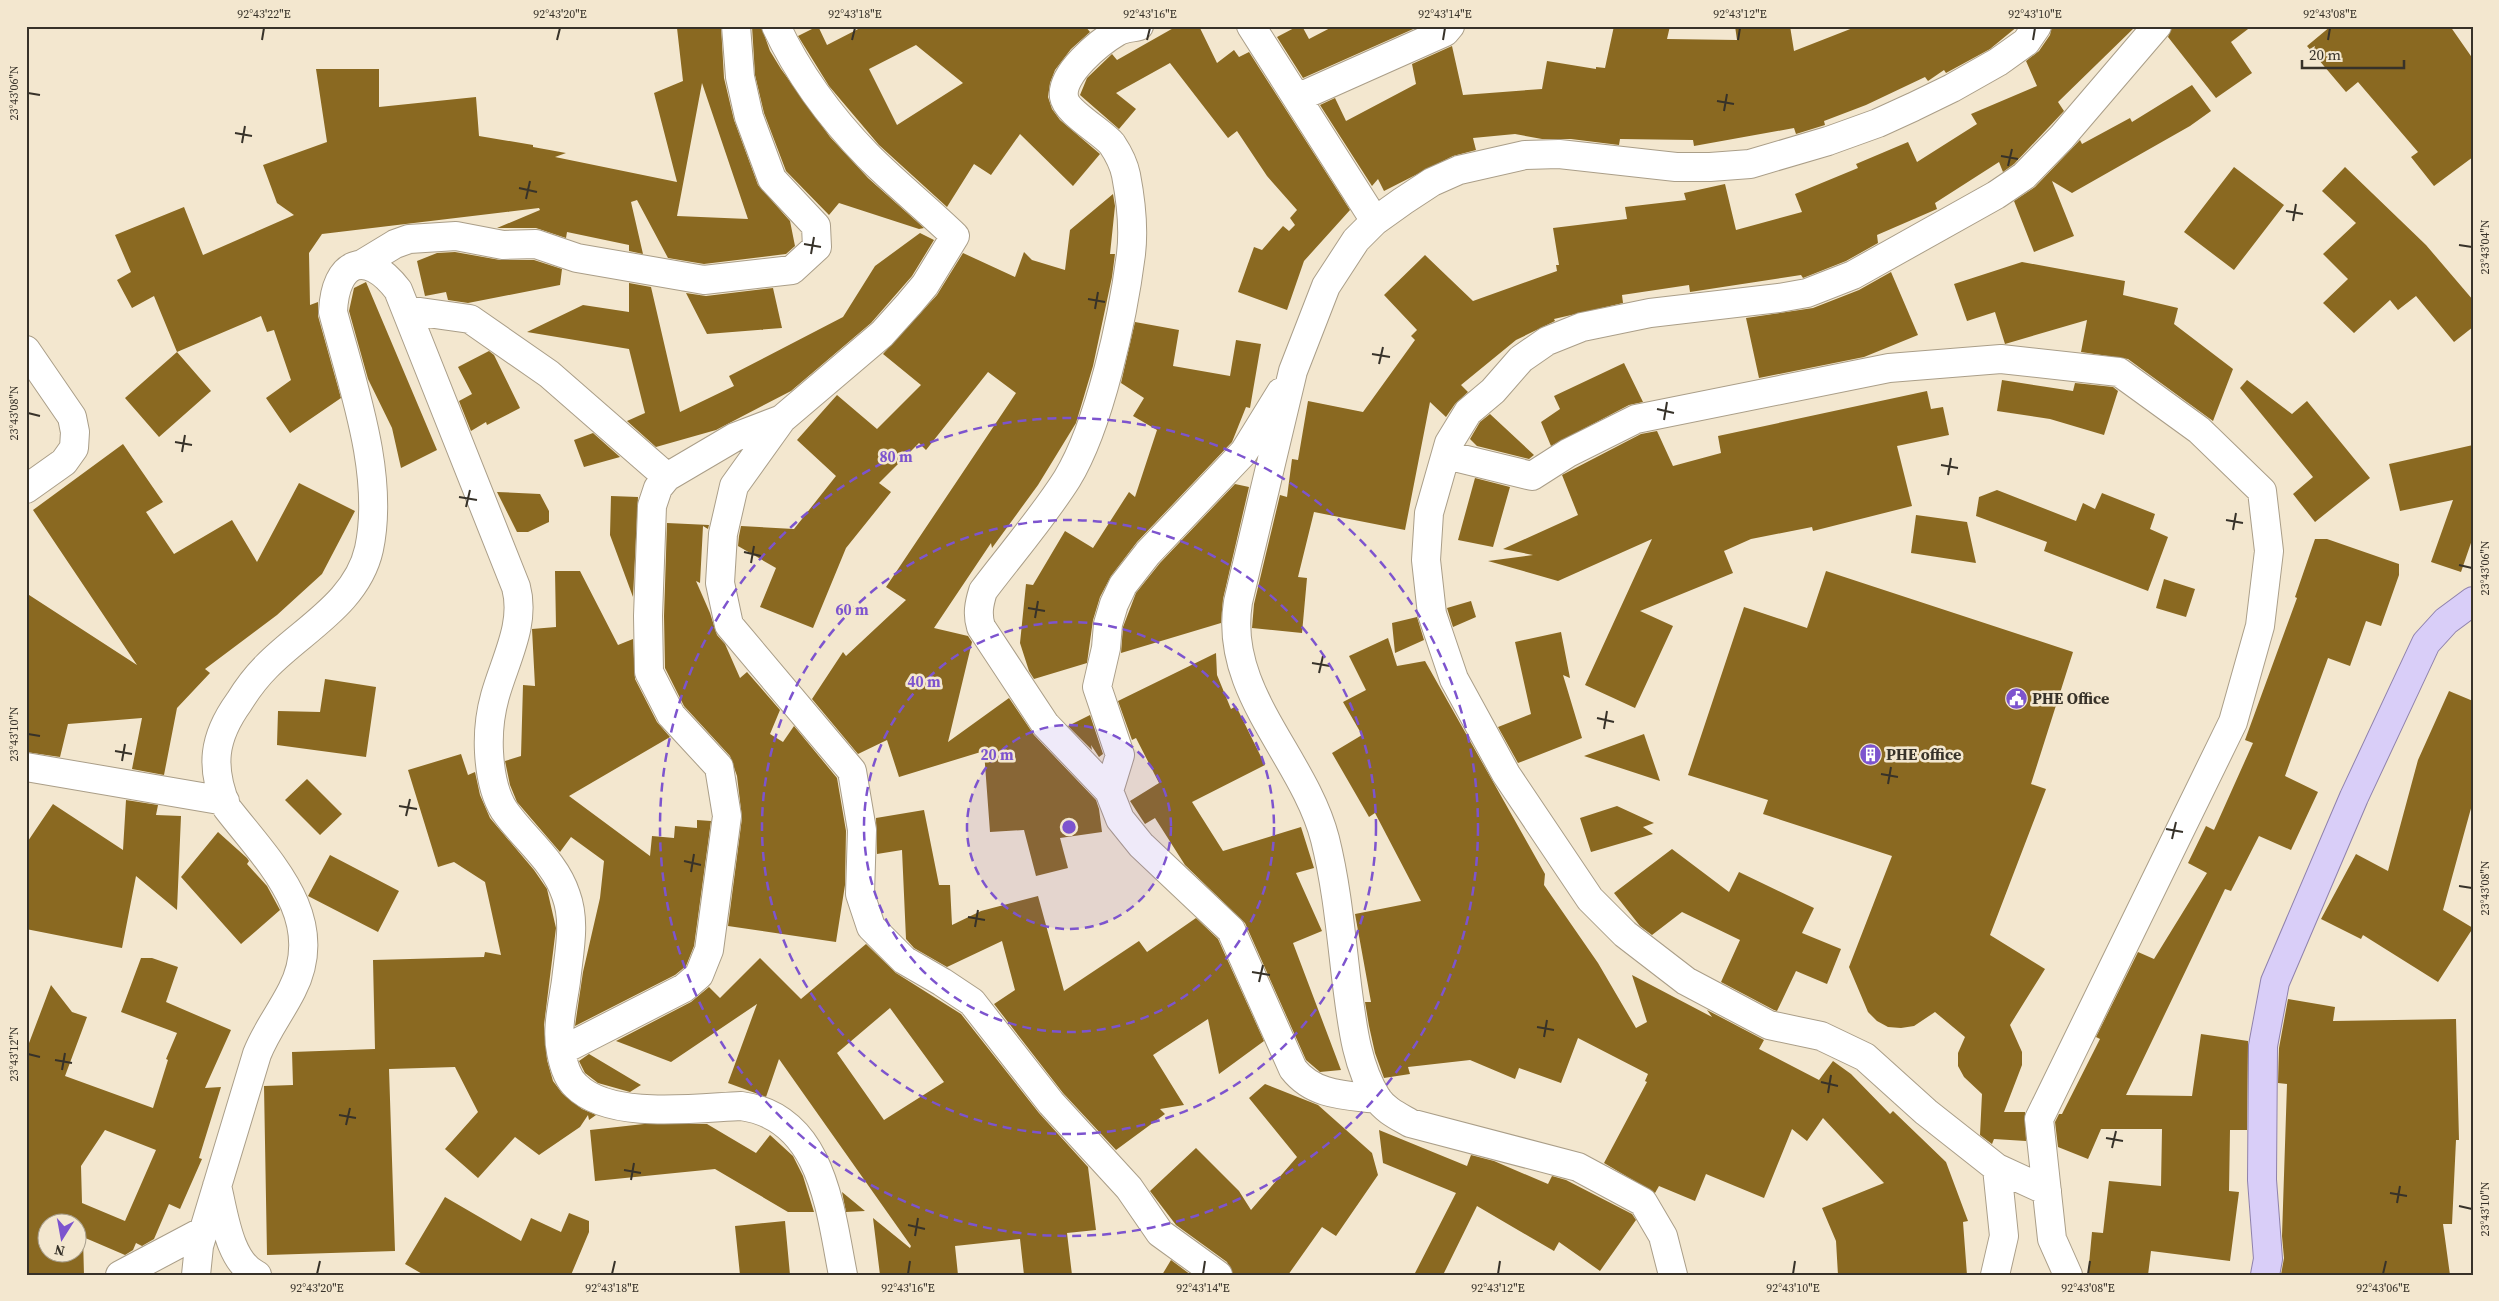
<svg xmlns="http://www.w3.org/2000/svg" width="2499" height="1301" font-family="'Source Serif 4',serif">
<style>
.building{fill:#8a6921;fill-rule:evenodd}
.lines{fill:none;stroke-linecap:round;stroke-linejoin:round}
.minor-casing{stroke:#aa9e88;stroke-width:30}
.major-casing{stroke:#8f82ac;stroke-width:30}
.minor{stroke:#fff;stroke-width:28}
.major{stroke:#d9cef8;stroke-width:28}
.ticks{fill:none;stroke:#373229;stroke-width:2}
.ring{fill:none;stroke:#7d54ce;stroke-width:2.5;stroke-dasharray:9 6}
.labels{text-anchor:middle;stroke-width:5;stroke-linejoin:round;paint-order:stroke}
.poi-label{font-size:16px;font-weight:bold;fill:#373229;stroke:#f3e7cf;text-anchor:start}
.centre{fill:#7d54ce;stroke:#f3e7cf;stroke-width:2.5}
.ring-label{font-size:15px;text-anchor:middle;font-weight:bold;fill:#7d54ce;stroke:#f3e7cf;stroke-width:5;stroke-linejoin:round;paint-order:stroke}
.neatline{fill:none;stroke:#373229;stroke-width:2}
.ticks-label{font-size:12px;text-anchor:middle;fill:#373229}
</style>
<rect width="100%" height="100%" fill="#f3e7cf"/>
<path class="building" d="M682,26H721L724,78L734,120L758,185L790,221L795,246L786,254L704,264L668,258L637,200L631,202L643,254L629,251V245L567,232L566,238L536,228H497L540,210L539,208L322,234L309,253L310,305L318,302V316L341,398L290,433L266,398L291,380L274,330L267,332L261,316L177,352L211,391L159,437L125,398L177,352L154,296L132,308L117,280L131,272L115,235L184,207L203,255L294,215L277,203L263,165L327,142L316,69H379V107L476,97L479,136L533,145V147L566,153L555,157L677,182L654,93L683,81L677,28ZM702,83L748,219L677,216Z
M752,26H761L770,51L781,69L830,137L868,178L924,228L919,229L839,203L829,215L786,171L764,113L755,75Z
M818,26L827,45L864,26H1085L1090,32L1071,49L1055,70L1050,83L1048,97L1052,109L1060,120L1100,154L1073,186L1020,134L991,175L974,164L947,207L879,145L829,86L798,36ZM916,45L963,83L897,125L869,69Z
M1177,26H1199L1217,63L1234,50L1239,57L1249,52L1350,210L1304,261L1287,310L1238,292L1254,247L1262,250L1283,226L1289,231L1295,225L1290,218L1297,210L1267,176L1237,131L1228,138L1170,63L1116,93L1136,109L1119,129L1080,95L1087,78L1112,54L1117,60Z
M1298,26H1302L1309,39L1334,26H1420L1303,78L1277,37Z
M1614,26H1670L1667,39L1737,40L1735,26H1790L1794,51L1858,26H2018L1990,49L1946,73L1944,70L1928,81L1925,77L1866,105L1824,121L1825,125L1796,134L1794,128L1694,146L1693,140L1620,139L1619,145L1571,139H1542L1515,134L1473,138L1476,150L1453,156L1384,191L1378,179L1372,186L1320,105L1335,98L1346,121L1416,84L1412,64L1452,46L1463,95L1542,89L1547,61L1596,69V67L1605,68Z
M2052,26H2136L2058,102L2064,111L2014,164L2003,172L1999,162L1935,203L1937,209L1877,235L1878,243L1846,261L1803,278L1801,275L1690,292L1689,285L1622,295L1623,303L1554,319L1555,321L1516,340L1461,385L1468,392L1455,404L1446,417L1430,402L1405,530L1314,512L1298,577L1307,578L1302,633L1252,628L1254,604L1280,495L1287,497L1292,459L1298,460L1308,401L1363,412L1415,340L1411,336L1417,330L1384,295L1425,255L1473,301L1557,271L1556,265H1559L1553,228L1627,219L1625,207L1686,200L1684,193L1725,184L1736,230L1802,212L1795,194L1858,168L1856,164L1908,142L1917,162L1977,124L1971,114L2037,86L2026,61L2039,51L2050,35Z
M2172,26H2252L2231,42L2252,73L2216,98L2168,37Z
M2331,26H2450L2473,59V157L2434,186L2411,157L2418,152L2358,82L2346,92L2307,46Z
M2192,85L2211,111L2190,126L2072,193L2052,181L2074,236L2034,252L2014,201L2035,187L2080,140L2082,144L2130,118L2132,122Z
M2234,167L2284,205L2234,270L2184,232Z
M2345,167L2426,245L2473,300V327L2454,342L2416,296L2398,310L2390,300L2354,333L2323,303L2348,279L2323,254L2356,223L2322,191Z
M1113,194L1115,206L1110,254H1115L1112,277L1093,366L1076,423L1038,485L992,548L991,543L934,628L968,636L972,642L948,742L1009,698L1034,735L1096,800L1099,809L1102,832L1060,838L1068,868L1036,876L1024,830L990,832L984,751L899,777L887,740L858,754L812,699L843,652L846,656L906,600L886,587L1016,393L988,372L926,450L919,443L879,483L891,492L846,548L813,628L760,607L776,568L738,546L739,536L741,526L794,529L836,476L797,440L837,395L877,429L921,385L883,354L937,295L963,253L1015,277L1024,252L1032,260L1065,270L1070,230Z
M920,233L934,240L912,276L871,323L791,391L716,430L656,447L627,421L645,413L629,349L527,332L583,305L629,312V283L651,287L680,412L734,386L729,376L843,317L875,266Z
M455,252L500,260H534L562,269L560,285L468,303L448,300L446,292L425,296L417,261L437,253Z
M2022,262L2125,281L2123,295L2178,308L2174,324L2233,369L2213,421L2128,359L2081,352L2087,320L2005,344L1995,312L1967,321L1954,284Z
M1891,272L1918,335L1864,357L1759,378L1746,318L1813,308L1859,290Z
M366,282L437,450L401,468L392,428L368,379L349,311L354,288Z
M773,288L782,328L707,334L686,293L706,296Z
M1135,322L1179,330L1173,366L1230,376L1236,340L1261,344L1250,408L1246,407L1232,442L1137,542L1111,576L1100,597L1093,620L1087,663L1034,679L1029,671L1020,643L1026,584L1033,585L1065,531L1093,548L1129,492L1135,497L1157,430L1133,416L1144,398L1121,383Z
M489,351L494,355L520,408L487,425L486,422L471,431L459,401L472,394L458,367Z
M1624,363L1643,402L1629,405L1551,446L1541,422L1560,409L1554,396Z
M2002,380L2073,391L2075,383L2113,387L2118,391L2104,435L2050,419L1997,411Z
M2247,380L2292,414L2307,401L2370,478L2315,522L2293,494L2313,477L2240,388Z
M1927,391L1931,409L1943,407L1949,435L1897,446L1912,506L1813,531L1812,527L1751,539L1724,551L1733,573L1640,611L1673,626L1635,708L1585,685L1652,539L1558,581L1488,561L1533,555L1503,549L1578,515L1562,475L1641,434L1657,431L1673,466L1721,453L1718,436Z
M1490,414L1534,455L1529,459L1477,446L1470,439L1480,422Z
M593,433L620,457L584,467L574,440Z
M123,444L163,502L146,512L174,554L232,520L257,562L299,483L355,511L322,574L277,615L205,669L210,673L177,708L164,775L132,769L142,718L68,724L60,757L26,752V593L137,665L33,510Z
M2473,445V537L2461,572L2431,562L2453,500L2400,511L2389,464Z
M1475,478L1510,487L1493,547L1458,540Z
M1235,484L1249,487L1223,599L1221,623L1121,653L1123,627L1136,593L1160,563Z
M1997,490L2076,521L2083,503L2095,509L2102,493L2155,514L2150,529L2168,537L2148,591L2044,551L2047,542L1976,516L1979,497Z
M497,492L540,494L549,511V522L528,532H517Z
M611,496L638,497L633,597L610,535Z
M1916,515L1967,522L1976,563L1911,553Z
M667,523L709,525L708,529L703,526L700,583L696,581L710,613L717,635L725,644L740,678L747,672L780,710L770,734L783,742L794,726L837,778L846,831L845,885L836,942L728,926L742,818L737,776L730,756L684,706L665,668L664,616Z
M2315,539H2327L2399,564V575L2381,626L2366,621L2350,666L2328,658L2285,776L2318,792L2291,850L2259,836L2231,891L2225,889L2126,1095L2192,1096L2201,1034L2248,1041L2247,1130H2230L2229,1191L2239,1192L2230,1261L2151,1251L2148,1275H2088L2092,1232L2103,1233L2109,1181L2161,1186L2162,1129H2101L2088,1159L2058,1147L2055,1122L2059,1114H2062L2100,1039L2096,1037L2138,952L2154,959L2207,873L2188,863L2206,826L2214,830L2253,743L2245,740L2297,598L2295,597Z
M555,571H580L618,645L633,639L635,679L657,722L670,737L569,796L650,856L652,836L674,838L675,826L697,828V820L711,821L694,946L686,966L675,975L575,1026L583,972L600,898L604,861L571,837L560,852L517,802L510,785L505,761L521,756L523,685L535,686L532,629L556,627Z
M1826,571L2073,652L2031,784L2046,789L1990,935L2045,969L2010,1025L2022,1052V1065L2004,1112H2025L2026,1141L1994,1139L1992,1144L1980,1135L1982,1094L1964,1077L1958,1066V1053L1965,1037L1935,1012L1914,1026L1901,1028L1888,1027L1877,1021L1868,1012L1849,967L1892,856L1763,814L1768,800L1688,775L1744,607L1807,628Z
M2164,579L2195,589L2186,617L2156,608Z
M1471,601L1476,617L1453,627L1447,608Z
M1417,617L1424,640L1395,653L1392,623Z
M1561,632L1570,678L1563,675L1582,738L1518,763L1498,727L1531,714L1515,642Z
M1388,638L1397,666L1425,661L1545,874L1544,885L1598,963L1636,1028L1647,1022L1632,975L1712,1017L1707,1010L1764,1040L1759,1049L1819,1080L1833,1061L1851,1074L1890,1114L1893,1111L1946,1162L1968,1221L1963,1222L1967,1275H1838L1836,1241L1822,1208L1884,1183L1823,1118L1807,1141L1792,1129L1764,1198L1706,1174L1695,1201L1659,1186L1655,1193L1604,1163L1647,1082L1645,1081L1648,1074L1578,1038L1561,1083L1519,1068L1515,1079L1470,1060L1408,1067L1410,1074L1384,1078L1375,1053L1369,1026L1365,1002H1371L1355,914L1421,901L1375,813L1369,817L1332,753L1362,735L1343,702L1366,690L1349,656Z
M1216,653L1217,675L1231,709L1236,706L1265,765L1192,802L1223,851L1301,827L1314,868L1296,873L1322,931L1293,943L1341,1070L1320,1072L1306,1060L1245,923L1185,865L1155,818L1145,824L1130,801L1159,783L1136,738L1132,740L1118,701Z
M325,679L376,687L366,757L277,745L278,711L320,712Z
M2449,691L2473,701V801L2443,910L2473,928L2438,982L2363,935L2361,939L2321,919L2356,854L2388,871L2418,760Z
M1090,715L1103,754L1099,757L1091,745L1092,750L1068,726Z
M1644,734L1660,781L1584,756Z
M461,754L468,775L475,772L480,795L490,818L534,870L547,889L556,928L544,1025L547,1060L553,1081L562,1093L582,1109L596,1115L589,1120L588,1115L580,1127L539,1155L515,1137L478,1178L445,1149L478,1112L455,1067L389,1069L395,1251L267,1255L264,1086L293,1085L292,1052L375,1049L373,960L484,957L485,952L501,955L485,882L454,862L438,867L408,770Z
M307,779L342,814L320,835L285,800Z
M126,800L158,805L156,815L181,816L177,910L136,876L122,948L26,929V844L53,804L123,850Z
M1617,806L1654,823L1643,827L1653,834L1591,852L1580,818Z
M924,810L939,885H950L952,925L981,911L1038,896L1064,991L1139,941L1147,952L1196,918L1218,939L1264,1041L1219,1074L1208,1019L1153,1055L1184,1105L1160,1109L1165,1114L1116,1150L1063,1093L994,1004L1015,990L1002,941L947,967L914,948L906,939L902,850L877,854L876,818Z
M218,832L247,858L249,861L247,864L267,886L280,910L241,944L181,877Z
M1672,849L1729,892L1739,872L1814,908L1802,933L1841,949L1827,984L1796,971L1777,1011L1774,1010L1721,982L1740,940L1682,912L1652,935L1640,926L1614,893Z
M330,855L399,891L378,932L308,896Z
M866,944L896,973L961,1014L1039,1113L1088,1167L1096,1230L1067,1233L1072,1275H1024L1020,1239L955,1246L958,1275H880L873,1218L910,1248L911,1246L779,1059L766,1097L728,1083L757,1004L671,1062L616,1041L691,1002L709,987L720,998L760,958L801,999ZM890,1008L944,1082L884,1120L837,1053Z
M141,958H152L178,967L166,1002L231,1030L205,1088L221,1087L199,1158L202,1159L180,1209L169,1204L154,1239L142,1246L136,1243L133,1250L125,1255L83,1237L84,1275H26V1051L51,985L72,1012L87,1017L65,1076L153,1108L168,1060L166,1059L177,1033L121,1012ZM105,1130L156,1150L125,1221L82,1203L81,1166ZM48,1224H78V1254H48Z
M2288,999L2335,1007L2333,1021L2456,1019L2459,1140H2456L2452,1224H2443L2450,1275H2281L2284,1258L2282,1236L2287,1084L2278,1083L2279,1048Z
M589,1054L641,1085L630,1092L598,1083L585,1073L579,1061Z
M1265,1084L1318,1105L1372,1153L1378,1175L1336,1236L1322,1227L1288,1275H1233L1227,1262L1176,1225L1150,1191L1196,1148L1239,1191L1251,1210L1297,1157L1249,1098Z
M644,1124H707L756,1153L770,1135L793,1156L803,1176L814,1212H788L715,1169L595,1181L590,1130Z
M1379,1130L1467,1166L1471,1155L1494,1161L1548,1184L1552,1176L1566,1180L1632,1214L1636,1220L1600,1271L1559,1242L1554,1251L1477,1206L1443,1275H1414L1456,1193L1383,1163Z
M842,1192L865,1211L846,1212Z
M445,1197L521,1241L531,1218L561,1232L569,1213L589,1221V1232L571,1275H424L405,1264Z
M785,1221L790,1275H740L735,1226Z
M1171,1260L1191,1275H1162Z"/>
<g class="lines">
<defs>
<path id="minor" d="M776,26C798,73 832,119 868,156C896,184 927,209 955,236L925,285L909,304L882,334L782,419L734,486L723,534L720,583L729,625L852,771L862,830L860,894L871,927L904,960L942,982L972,1002L1051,1103L1129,1188L1160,1233L1218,1275
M1139,26C1132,28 1123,28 1117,32C1100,42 1060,74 1064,97C1066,112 1102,132 1112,144C1118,153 1124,165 1126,175C1131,201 1134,229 1131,254C1123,317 1100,425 1067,479C1043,517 1010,555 983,591C979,604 977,614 981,627L1045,724L1109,791L1120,819L1141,845L1231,930L1293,1069C1314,1096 1346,1095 1378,1099
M1251,26L1375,221
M1297,98L1445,32L1450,26
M362,264L395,244L409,239L456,236L503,245L536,244L577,258L704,280L792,270L817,247L816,226L772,179L749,117L740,77L736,26
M406,310L470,319L549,374L667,477
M26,350L72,417L75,432L74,448L64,462L26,489
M1446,455L1532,476L1568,453L1636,419L1889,368L2001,359L2119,372L2199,430L2262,491L2269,551L2260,626L2233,722L2039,1119L2052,1239L2068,1275
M26,767L225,801
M1109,791L1120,755L1097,687L1106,648L1108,624L1114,604L1123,585L1148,553L1244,452L1281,392
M561,1051L684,988L699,975L709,950L727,816L719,767L671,715L649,672L648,616L652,506L658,488L667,477L735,437L782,419
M217,1186C224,1214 229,1262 257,1275
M2047,1191L1997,1168L1926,1112L1865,1057L1821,1036L1769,1025L1686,981L1625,934L1590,899L1506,774L1454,679L1432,614L1426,560L1429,513L1449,443L1468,412L1493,391L1521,359L1547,341L1582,327L1650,313L1779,298L1807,293L1853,275L1996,195L2024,176L2062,137L2157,26
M120,1275L203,1231
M196,1275L199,1246L257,1054C266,1031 281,1012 292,990C329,918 268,861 227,808C210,767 213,738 239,702C247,689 256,677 267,666C302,630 357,603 369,549C385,474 352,384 333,312C335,261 366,248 398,290L516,587C526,624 505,660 495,696C490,714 488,733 489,752C490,771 494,794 504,810C524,839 555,861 566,895C576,922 569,952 566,981C563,1003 556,1029 561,1052C563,1063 567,1078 576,1086C610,1120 696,1108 741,1106C823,1117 830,1210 843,1275
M1673,1275L1663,1236L1643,1202L1578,1167L1410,1123C1398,1116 1385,1110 1377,1098C1356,1065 1352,1023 1347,985C1341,936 1337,887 1325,839C1304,757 1223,692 1238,602L1293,371L1326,286L1356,240L1375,221L1403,201L1432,182L1459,170L1525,155L1559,154L1676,167H1710L1750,164L1828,141L1878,123L1913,107L1952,88L1998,62L2026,42L2037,26
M1995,1275L2004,1236L1997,1168"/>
<path id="major" d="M2265,1275L2268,1259L2262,1180L2263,1046L2275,982L2354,797L2426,643L2446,621L2473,601"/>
</defs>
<use href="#minor" class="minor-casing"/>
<use href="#major" class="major-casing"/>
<use href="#minor" class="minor"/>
<use href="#major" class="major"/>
</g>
<path class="ticks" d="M262,40L264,28M557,40L560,28M852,40L855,28M1147,40L1150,28M1443,40L1445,28M1738,40L1740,28M2033,40L2035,28M2328,40L2330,28M28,93L40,95M1717,101L1734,104M1724,111L1727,94M235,133L252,136M242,143L245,126M2001,156L2018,159M2008,166L2012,149M519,188L537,192M526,199L530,181M2286,211L2303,214M2293,221L2296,204M804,244L821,247M2459,245L2472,247M811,254L814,237M1088,299L1105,302M1095,309L1098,292M1372,354L1390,357M1379,364L1383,347M1657,409L1674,413M28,413L40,416M1664,420L1667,402M175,442L192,445M182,452L185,435M1941,465L1958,468M1948,475L1951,458M459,497L477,500M466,507L470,490M2226,520L2243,523M2233,530L2236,513M744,552L761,556M751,563L754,546M2459,565L2472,568M1028,608L1045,611M1035,618L1038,601M1312,663L1330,666M1319,673L1323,656M1597,718L1614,722M1604,729L1607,711M28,734L40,736M115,751L132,754M122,761L125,744M1881,774L1898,777M1888,784L1891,767M399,806L417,809M406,816L410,799M2166,829L2183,832M2172,839L2176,822M684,861L701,865M691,872L694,854M2459,886L2472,888M968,917L985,920M975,927L978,910M1252,972L1270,975M1259,982L1263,965M1537,1027L1554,1030M1544,1037L1547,1020M28,1054L40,1057M55,1060L72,1063M62,1070L65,1053M1821,1082L1838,1086M1828,1093L1831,1075M339,1115L356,1118M346,1125L350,1108M2106,1138L2123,1141M2112,1148L2116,1131M624,1170L641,1173M631,1180L634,1163M2390,1193L2407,1196M2397,1203L2400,1186M2459,1206L2472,1209M908,1225L925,1229M915,1236L918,1218M317,1274L320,1261M612,1274L615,1261M908,1274L910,1261M1203,1274L1205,1261M1498,1274L1500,1261M1793,1274L1795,1261M2088,1274L2090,1261M2383,1274L2386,1261"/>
<circle cx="1069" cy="827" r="102" fill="#7d54ce" fill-opacity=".12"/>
<g class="ring">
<circle cx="1069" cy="827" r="102"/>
<circle cx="1069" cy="827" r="205"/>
<circle cx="1069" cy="827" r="307"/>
<circle cx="1069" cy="827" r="409"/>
</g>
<defs>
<symbol id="civic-disc" viewBox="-11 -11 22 22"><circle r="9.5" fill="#7d54ce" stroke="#f3e7cf"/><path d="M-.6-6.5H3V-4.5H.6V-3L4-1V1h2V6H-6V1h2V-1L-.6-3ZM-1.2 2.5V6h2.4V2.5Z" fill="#fff"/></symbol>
<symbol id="building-disc" viewBox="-11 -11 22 22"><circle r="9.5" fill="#7d54ce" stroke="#f3e7cf"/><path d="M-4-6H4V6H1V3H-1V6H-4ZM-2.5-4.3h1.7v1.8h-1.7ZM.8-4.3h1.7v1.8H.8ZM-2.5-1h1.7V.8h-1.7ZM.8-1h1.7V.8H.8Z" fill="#fff"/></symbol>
</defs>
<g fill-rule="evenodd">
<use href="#civic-disc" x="2004" y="686" width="25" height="25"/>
<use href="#building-disc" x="1858" y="742" width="25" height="25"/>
</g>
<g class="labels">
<g class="poi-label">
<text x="2032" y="704">PHE Office</text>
<text x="1886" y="760">PHE office</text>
</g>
</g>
<circle cx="1069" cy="827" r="8" class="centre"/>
<g class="ring-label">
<text x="896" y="462">80 m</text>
<text x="852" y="615">60 m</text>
<text x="924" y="687">40 m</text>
<text x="997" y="760">20 m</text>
</g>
<rect width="2499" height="1301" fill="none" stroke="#f3e7cf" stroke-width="55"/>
<g transform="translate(62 1238) rotate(191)"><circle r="24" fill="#f3e7cf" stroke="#a89f8d"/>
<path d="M0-4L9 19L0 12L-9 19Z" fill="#7d54ce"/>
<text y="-8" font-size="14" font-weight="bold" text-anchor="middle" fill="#373229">N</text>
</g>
<path d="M2302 60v8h102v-8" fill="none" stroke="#373229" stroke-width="2.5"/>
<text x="2309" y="60" font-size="15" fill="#373229" stroke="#f3e7cf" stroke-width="4" paint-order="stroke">20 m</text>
<rect x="28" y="28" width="2444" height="1246" class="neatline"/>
<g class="ticks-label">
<text x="264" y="18">92°43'22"E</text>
<text x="560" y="18">92°43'20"E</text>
<text x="855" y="18">92°43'18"E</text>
<text x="1150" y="18">92°43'16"E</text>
<text x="1445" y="18">92°43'14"E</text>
<text x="1740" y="18">92°43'12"E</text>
<text x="2035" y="18">92°43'10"E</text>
<text x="2330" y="18">92°43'08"E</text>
<text transform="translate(14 93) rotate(-90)" y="4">23°43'06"N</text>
<text transform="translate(2485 247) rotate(-90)" y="4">23°43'04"N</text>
<text transform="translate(14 413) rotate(-90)" y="4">23°43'08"N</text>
<text transform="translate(2485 568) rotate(-90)" y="4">23°43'06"N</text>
<text transform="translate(14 734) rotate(-90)" y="4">23°43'10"N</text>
<text transform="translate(2485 888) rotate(-90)" y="4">23°43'08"N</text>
<text transform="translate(14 1054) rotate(-90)" y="4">23°43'12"N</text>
<text transform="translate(2485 1209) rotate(-90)" y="4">23°43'10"N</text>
<text x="317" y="1292">92°43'20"E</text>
<text x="612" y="1292">92°43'18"E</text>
<text x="908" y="1292">92°43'16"E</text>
<text x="1203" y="1292">92°43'14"E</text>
<text x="1498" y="1292">92°43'12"E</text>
<text x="1793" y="1292">92°43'10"E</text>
<text x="2088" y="1292">92°43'08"E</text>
<text x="2383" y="1292">92°43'06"E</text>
</g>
</svg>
